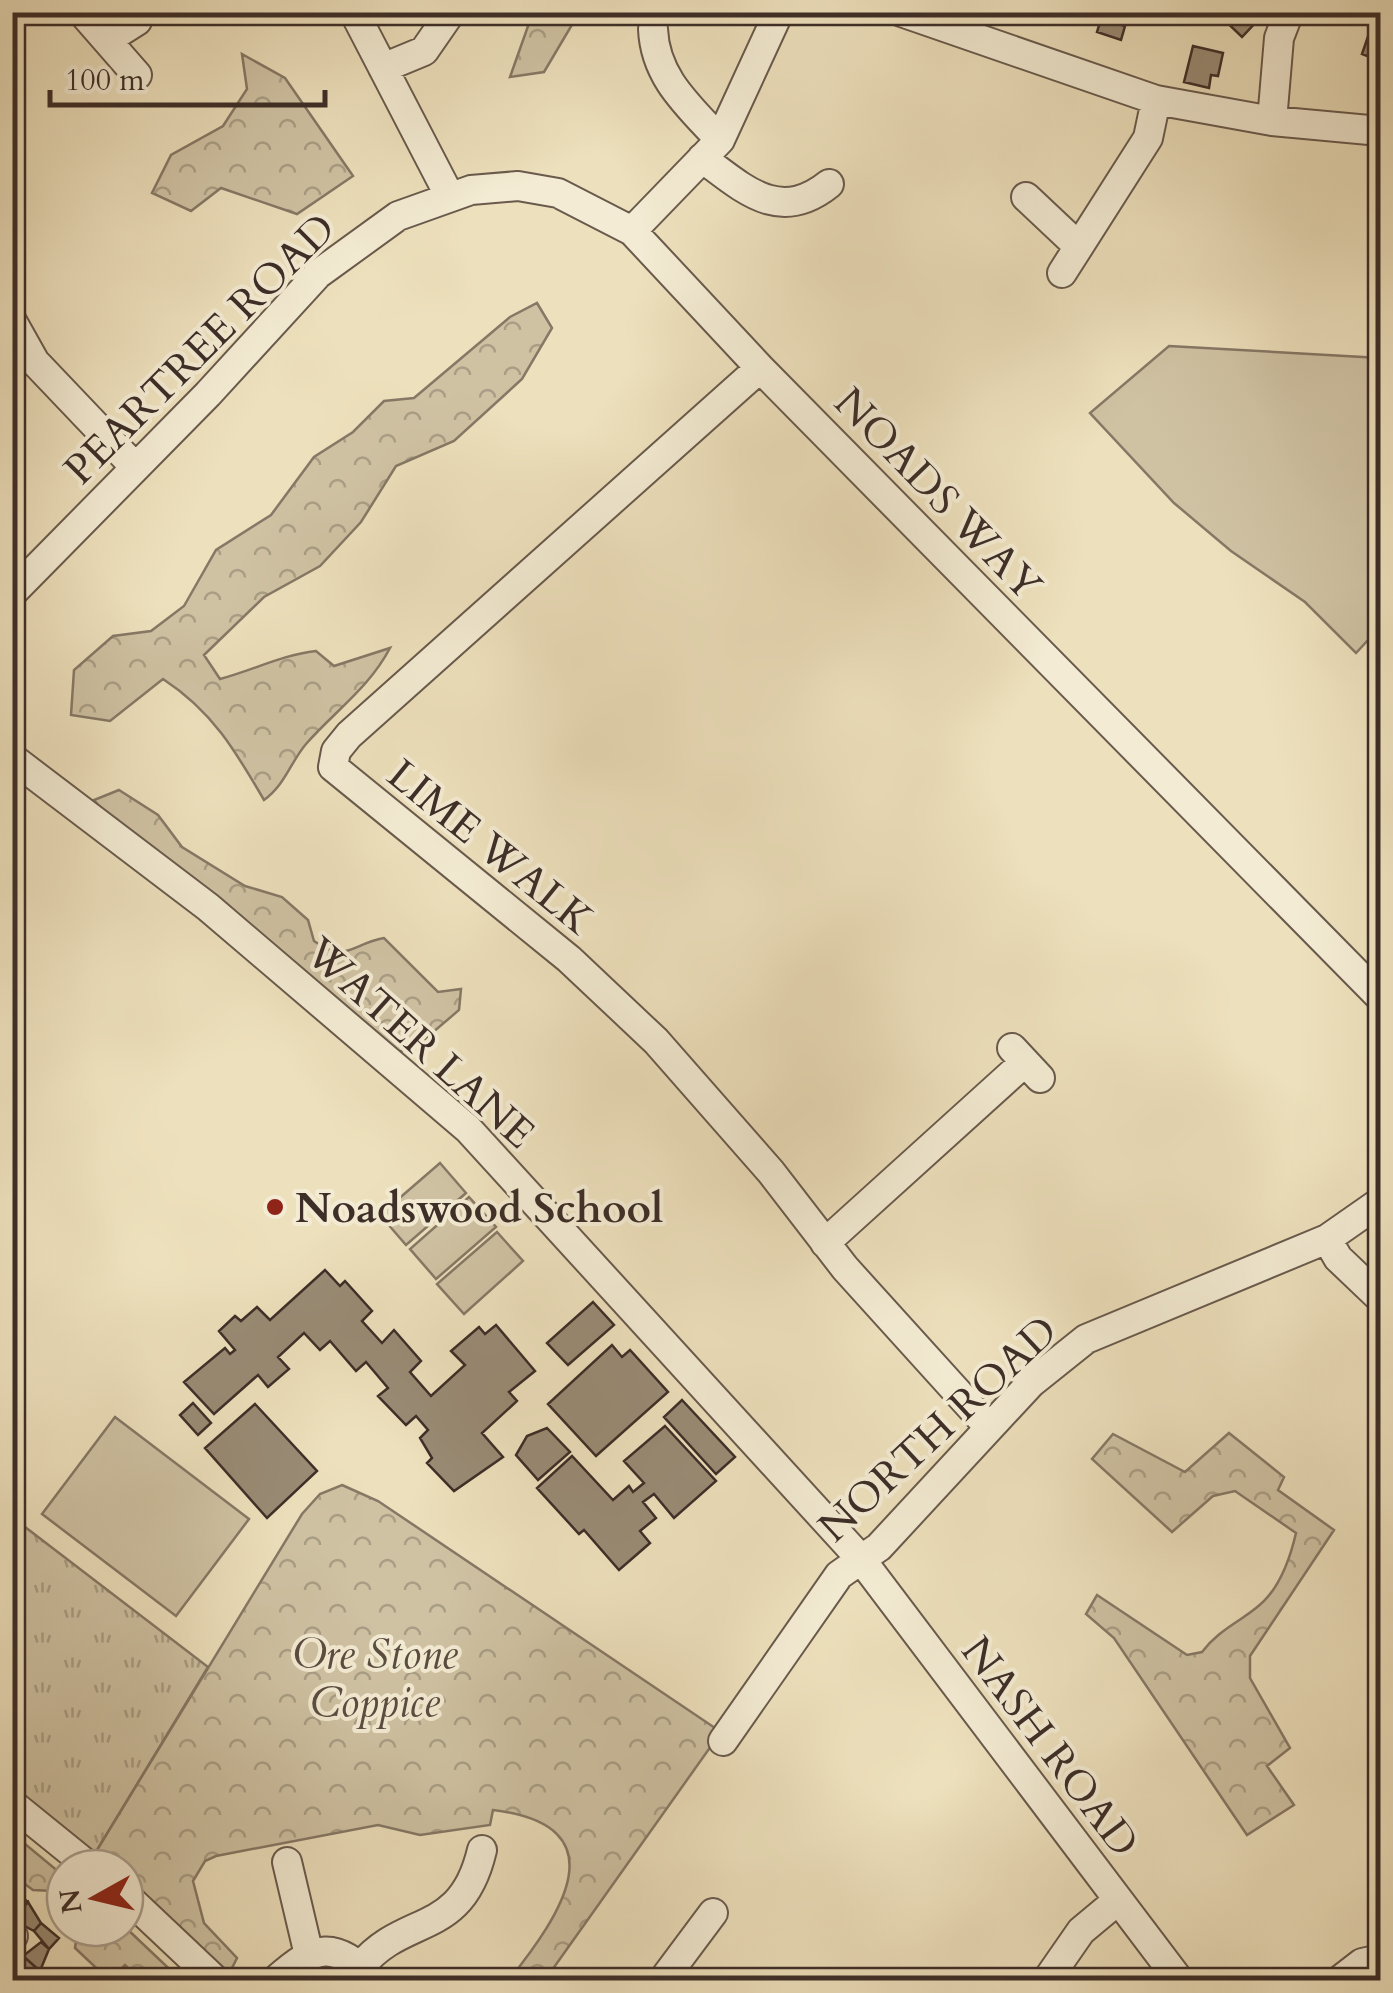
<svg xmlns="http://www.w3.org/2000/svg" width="1393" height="1993" font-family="Cardo,serif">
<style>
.grass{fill:url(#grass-tufts);stroke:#867866;stroke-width:2.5}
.forest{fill:url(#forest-crowns);stroke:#867866;stroke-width:2.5}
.green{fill:#cfc2a3;stroke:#867866;stroke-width:2.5}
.building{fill:#998b75;stroke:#3d2e28;stroke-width:2.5}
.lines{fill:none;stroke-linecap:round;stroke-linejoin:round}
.minor-casing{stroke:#695a4d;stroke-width:32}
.minor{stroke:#f3ebd3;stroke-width:28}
.poi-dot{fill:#8f2418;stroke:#f3ebd3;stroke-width:4}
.labels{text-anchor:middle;stroke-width:8;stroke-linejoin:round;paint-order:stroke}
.street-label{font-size:42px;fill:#3d2e28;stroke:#f3ebd3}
.poi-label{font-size:42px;font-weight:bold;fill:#3d2e28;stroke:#f3ebd3;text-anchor:start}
.park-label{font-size:42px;font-style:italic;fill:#5a4c41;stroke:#f3ebd3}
</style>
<defs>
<pattern id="grass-tufts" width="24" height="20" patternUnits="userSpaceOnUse" patternTransform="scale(2.5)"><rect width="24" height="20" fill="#cfc2a3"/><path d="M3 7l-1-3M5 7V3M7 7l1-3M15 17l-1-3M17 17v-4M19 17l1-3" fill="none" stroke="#a99e85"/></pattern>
<pattern id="forest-crowns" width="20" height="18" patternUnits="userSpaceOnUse" patternTransform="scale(2.5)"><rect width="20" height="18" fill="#cfc2a3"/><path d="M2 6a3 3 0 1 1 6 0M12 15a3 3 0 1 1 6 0" fill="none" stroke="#a99e85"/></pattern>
</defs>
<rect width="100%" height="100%" fill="#ede0bc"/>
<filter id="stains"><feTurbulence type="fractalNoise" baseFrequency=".002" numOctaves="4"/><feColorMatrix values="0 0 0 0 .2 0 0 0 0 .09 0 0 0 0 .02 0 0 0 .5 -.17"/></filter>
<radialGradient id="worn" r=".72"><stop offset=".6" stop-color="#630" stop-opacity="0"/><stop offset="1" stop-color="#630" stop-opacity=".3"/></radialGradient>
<path class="grass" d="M12,1517L208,1667L91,1860L13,1794Z"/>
<path class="forest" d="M533,12L579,13L544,72L510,77Z
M242,54L285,78L353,176L297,214L221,188L191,211L152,193L171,155L223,126L247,89Z
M537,303L552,328L522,379L454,441L396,466L361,522L320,566L264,597L204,655L220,679C254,670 281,655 316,651L334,666L390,648C369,688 335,711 306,744C290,763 285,785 264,800C235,750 212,711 163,679L110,721L71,715L74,670L113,636L151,631L184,606L216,550L271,515L314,457L353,432L384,401L414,398L510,317Z
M119,790L158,815L182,847L245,886L282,897L308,920L314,941C346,964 351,944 384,938L438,992L461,989L459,1010L418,1045L379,1059L119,831L94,800Z
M1229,1433L1284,1477L1278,1490L1334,1530L1250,1656V1678L1290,1748L1267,1766L1294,1805L1247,1835L1114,1638L1086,1614L1097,1595L1187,1655L1202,1652C1218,1631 1236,1624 1256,1608C1279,1591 1290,1559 1296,1533L1235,1491L1213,1496L1172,1532L1092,1459L1113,1434L1185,1472Z
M342,1485L378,1501L721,1732L545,1980H509C560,1916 622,1826 493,1810L490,1825L420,1835L378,1825L216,1856L205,1861L193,1881L204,1923L237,1958L231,1970L219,1971L125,1887V1868H101L91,1860L302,1514L320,1494Z
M13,1834L65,1877V1904L53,1891L33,1890L13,1875Z
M125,1927L181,1980H141L125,1965L109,1980L75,1948L78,1928Z"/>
<path class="green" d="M1169,346L1380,358V627L1356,653L1305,602L1231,551L1174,503L1090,413Z
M440,1163L466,1193L406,1245L380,1215Z
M469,1197L496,1227L436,1279L410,1249Z
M497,1232L523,1261L464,1314L437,1284Z
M115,1417L249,1519L176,1616L42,1514Z"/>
<path class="building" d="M1103,12H1129L1125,26L1101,19Z
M1216,12H1249L1258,20L1242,37Z
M1376,13L1380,14V61L1362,54Z
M1101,19L1125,26L1121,40L1097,32Z
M1193,46L1223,53L1218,76L1211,75L1209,88L1184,82Z
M325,1270L340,1286L345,1281L372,1311L362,1321L382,1343L394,1330L421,1361L410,1372L431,1396L465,1365L451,1351L479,1327L485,1334L496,1325L535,1371L509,1392L517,1401L482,1433L503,1457L454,1491L427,1463L432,1458L420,1438L428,1430L416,1416L406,1425L378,1396L388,1388L366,1362L356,1371L330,1341L320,1350L304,1333L278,1357L289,1369L268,1387L258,1375L214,1414L184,1382L225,1348L230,1354L235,1350L219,1331L235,1316L241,1321L257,1307L270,1320Z
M593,1302L614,1325L568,1365L547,1343Z
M612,1345L622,1357L630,1350L668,1392L596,1456L548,1404Z
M682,1400L735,1457L716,1474L664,1417Z
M193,1403L211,1423L198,1435L180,1415Z
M255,1404L317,1471L267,1518L205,1448Z
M665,1426L716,1481L674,1518L654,1494L643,1502L656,1518L640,1531L650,1543L619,1570L584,1530L579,1534L537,1488L572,1456L613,1500L629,1486L633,1492L644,1483L624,1461Z
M547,1428L570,1452L538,1480L516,1455L527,1436Z
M19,1895L28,1902L13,1920L12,1904Z
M28,1902L41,1923L34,1931L13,1920Z
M41,1923L59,1938L49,1949L34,1931Z
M41,1942L49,1949L40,1971L23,1956Z
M23,1956L40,1971L33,1979L16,1964Z
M16,1964L33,1979L32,1980L12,1976Z"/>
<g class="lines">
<defs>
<path id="minor" d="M82,12L137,75
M354,12L450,197
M779,12L720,140L632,231L760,368L1380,997
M901,12L1156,100L1272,121L1380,131
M653,29C655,78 689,106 720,140
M107,40L137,21
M383,68L424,51L451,12
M1272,121L1279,38L1289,12
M702,158C744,189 779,224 829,184
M1026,197L1078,246
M1062,273L1148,138L1156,100
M12,321L35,362L135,467
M760,368L349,735L336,751L333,767L569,959L656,1041L771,1172L845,1268L988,1426
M12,593L208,394L318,274L398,216L471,190L518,186L558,193L632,231
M12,758L208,907L468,1129L860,1558L1179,1980
M1012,1048L1040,1078
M1327,1239L1338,1258L1380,1298
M825,1243L1025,1062
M723,1741L839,1575L879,1547L1031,1383L1086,1339L1327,1239L1380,1202
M12,1804L91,1868
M287,1862L309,1955
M125,1895L215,1980
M12,1937L13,1936
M360,1967C405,1912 461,1939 482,1850
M276,1980C316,1944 335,1940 373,1980
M663,1980L713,1913
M1047,1980L1081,1931L1117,1901
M1340,1980L1362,1963L1380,1959"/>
</defs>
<use href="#minor" class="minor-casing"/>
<use href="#minor" class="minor"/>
</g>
<circle class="poi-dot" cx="275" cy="1207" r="10"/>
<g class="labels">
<g class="street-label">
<text transform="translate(199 348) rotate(-45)" y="15">PEARTREE ROAD</text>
<text transform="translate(939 493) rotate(46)" y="15">NOADS WAY</text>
<text transform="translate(491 846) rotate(39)" y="15">LIME WALK</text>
<text transform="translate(421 1042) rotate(42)" y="15">WATER LANE</text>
<text transform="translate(937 1428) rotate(-43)" y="15">NORTH ROAD</text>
<text transform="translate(1051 1746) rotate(53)" y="15">NASH ROAD</text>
</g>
<g class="poi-label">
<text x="295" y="1222">Noadswood School</text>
</g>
<g class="park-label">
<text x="375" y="1668">Ore Stone<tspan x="375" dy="48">Coppice</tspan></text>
</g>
</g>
<rect width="1393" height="1993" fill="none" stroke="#ede0bc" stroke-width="50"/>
<rect x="15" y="15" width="1363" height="1963" fill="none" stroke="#3d2e28" stroke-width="5"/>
<rect x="25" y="25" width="1343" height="1943" fill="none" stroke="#3d2e28" stroke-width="2.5"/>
<g transform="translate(95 1898) rotate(262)"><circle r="48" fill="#f3ebd3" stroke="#aa9f8f" stroke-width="2.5"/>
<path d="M0-8L18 38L0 25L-18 38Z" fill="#8f2418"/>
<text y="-15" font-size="28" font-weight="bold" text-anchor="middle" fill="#3d2e28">N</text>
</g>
<path d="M50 90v15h275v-15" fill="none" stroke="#3d2e28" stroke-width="5"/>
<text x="65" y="90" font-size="30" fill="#3d2e28" stroke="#f3ebd3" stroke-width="8" paint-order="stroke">100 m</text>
<rect width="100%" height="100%" filter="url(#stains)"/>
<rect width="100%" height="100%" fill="url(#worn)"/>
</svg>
